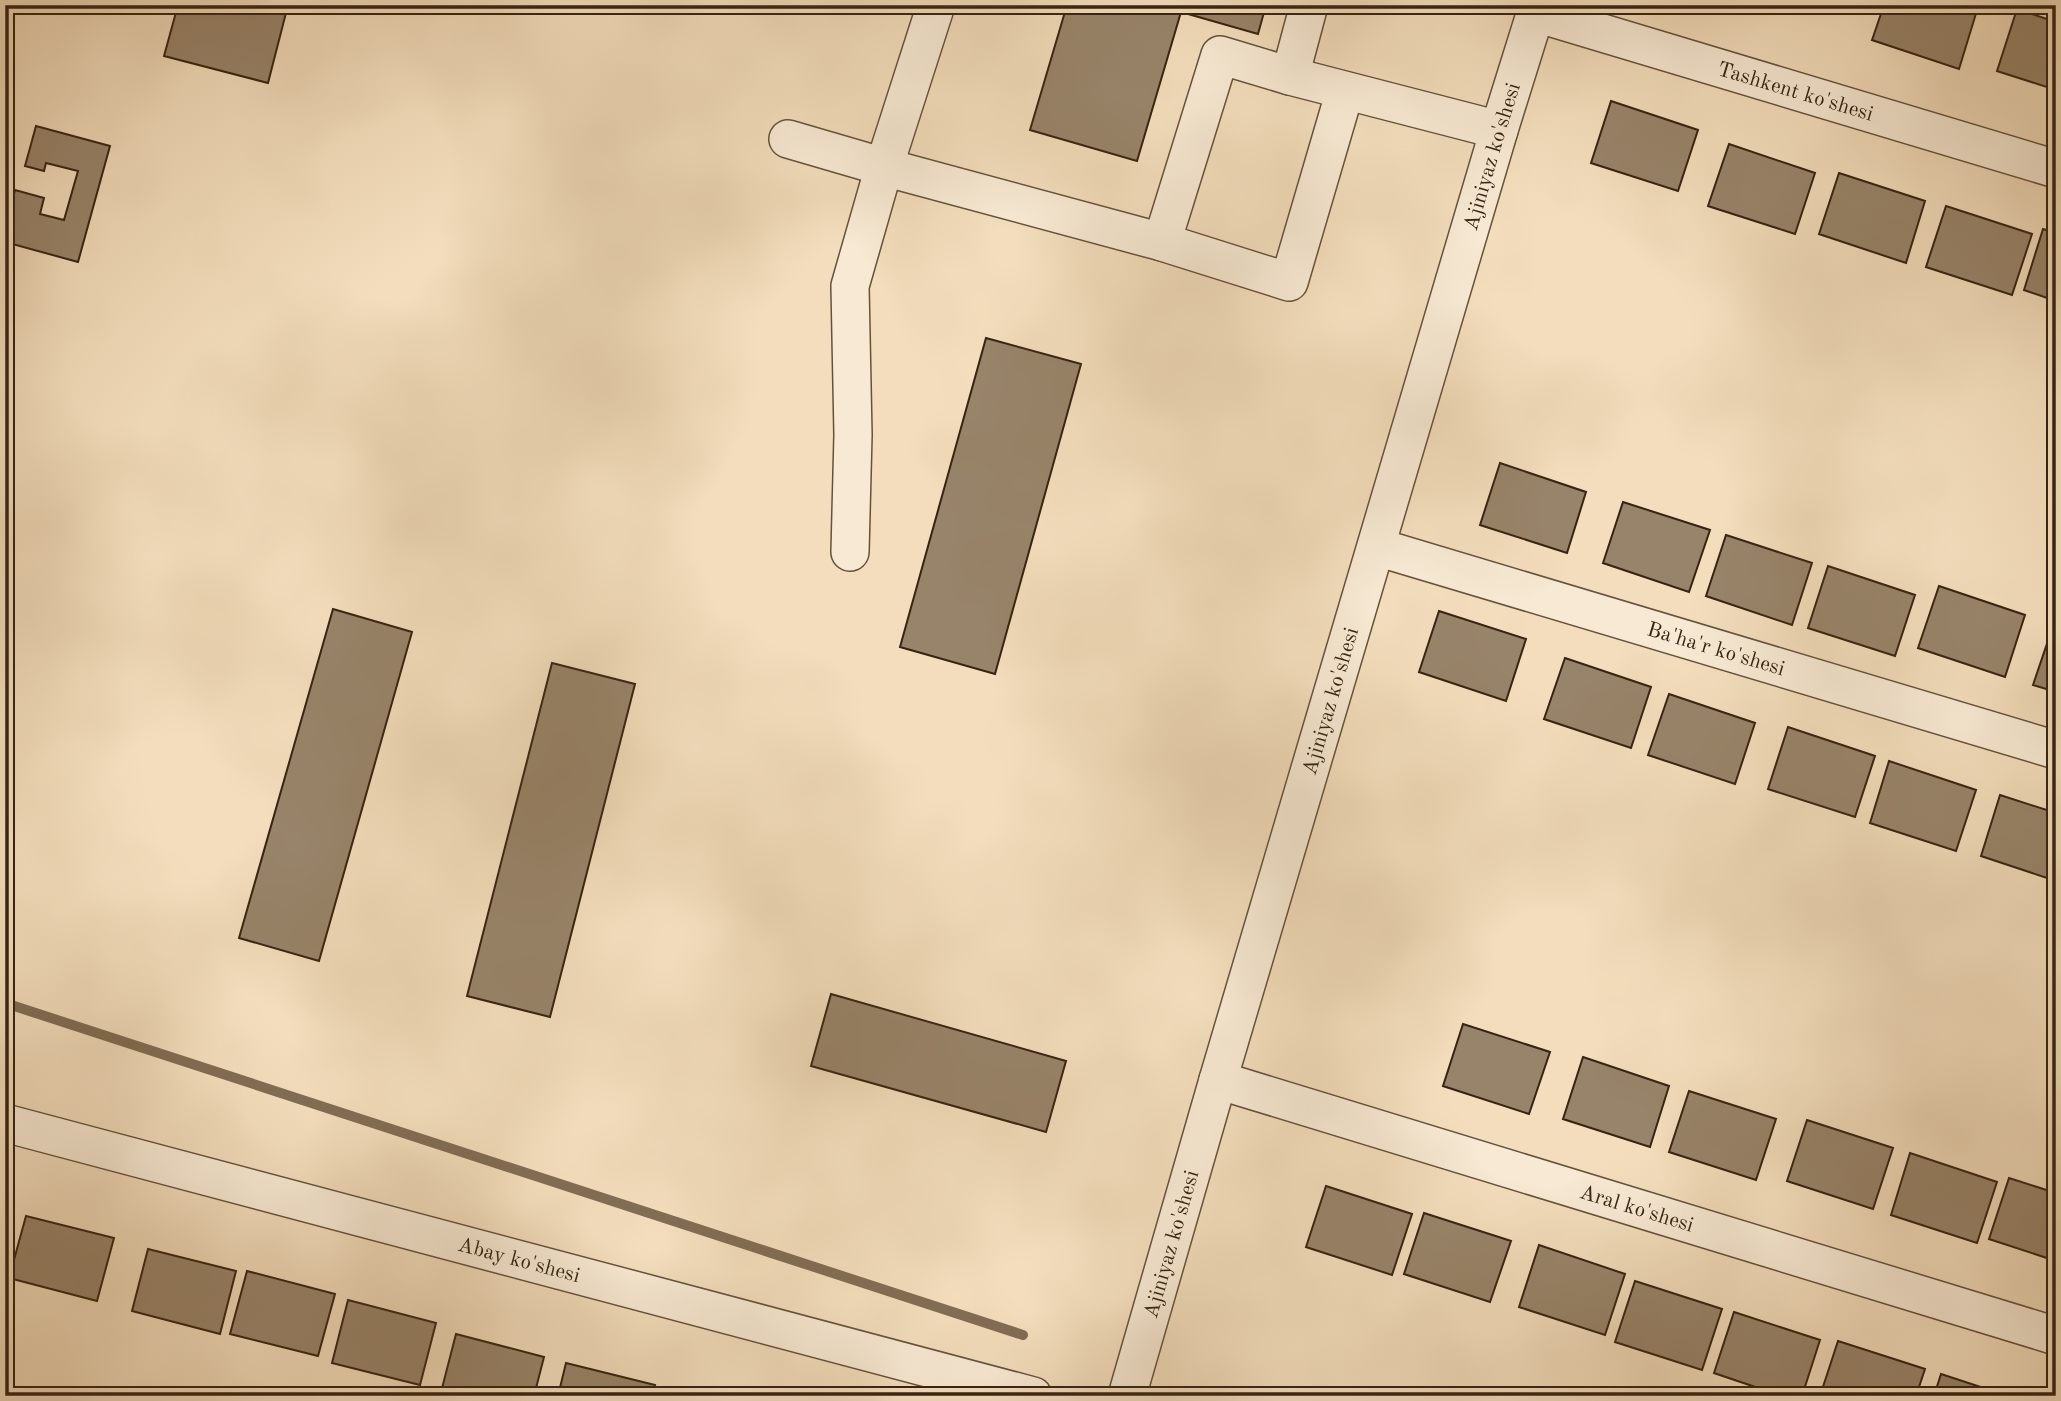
<svg xmlns="http://www.w3.org/2000/svg" width="2061" height="1401" font-family="'Old Standard TT',serif">
<style>
.lines{fill:none;stroke-linecap:round;stroke-linejoin:round}
.stream{stroke:#816d55;stroke-width:10}
.building{fill:#98846a;stroke:#362412;stroke-width:2}
.minor-casing{stroke:#65523c;stroke-width:40}
.minor{stroke:#f7e9d3;stroke-width:37}
.labels{text-anchor:middle;stroke-width:6;stroke-linejoin:round;paint-order:stroke}
.street-label{font-size:21px;fill:#362412;stroke:#f7e9d3}
</style>
<rect width="100%" height="100%" fill="#f3ddbc"/>
<filter id="stains"><feTurbulence type="fractalNoise" baseFrequency=".00286" numOctaves="4"/><feColorMatrix values="0 0 0 0 .2 0 0 0 0 .09 0 0 0 0 .02 0 0 0 .5 -.17"/></filter>
<radialGradient id="worn" r=".72"><stop offset=".6" stop-color="#630" stop-opacity="0"/><stop offset="1" stop-color="#630" stop-opacity=".3"/></radialGradient>
<g class="lines">
<path class="stream" d="M5,1003L1023,1335"/>
</g>
<path class="building" d="M178,5H288L268,83L164,56Z
M1067,5H1266L1258,34L1181,12L1137,161L1030,130Z
M1718,5H1744L1742,12Z
M1884,5H1972L1978,7L1959,69L1872,40Z
M2017,9L2056,22V90L1997,71Z
M1611,101L1698,130L1678,191L1591,163Z
M36,126L110,146L78,262L5,242V226L15,190L44,198L40,214L64,220L78,171L46,163L44,171L25,166Z
M1729,144L1815,173L1795,234L1708,206Z
M1839,173L1925,201L1906,263L1819,234Z
M1946,206L2032,234L2012,295L1926,267Z
M2043,229L2056,233V301L2024,290Z
M986,338L1081,364L995,674L900,647Z
M1500,463L1586,492L1567,553L1480,525Z
M1623,502L1710,530L1689,592L1603,563Z
M1726,535L1812,563L1792,625L1706,596Z
M1828,566L1915,595L1895,656L1808,628Z
M1939,586L2025,615L2005,677L1918,648Z
M333,609L412,632L319,961L239,938Z
M1439,611L1526,639L1506,701L1419,672Z
M2054,623L2056,624V692L2033,685Z
M1565,658L1651,687L1631,748L1544,719Z
M552,663L635,684L550,1017L467,996Z
M1669,694L1755,723L1735,784L1648,755Z
M1788,727L1875,756L1855,817L1768,789Z
M1889,761L1976,790L1956,851L1870,823Z
M2000,795L2056,813V881L1981,856Z
M831,994L1066,1061L1046,1132L811,1066Z
M1463,1024L1550,1052L1529,1114L1443,1086Z
M1583,1057L1669,1086L1650,1147L1563,1119Z
M1689,1091L1776,1119L1756,1180L1669,1152Z
M1807,1120L1893,1148L1873,1209L1787,1181Z
M1910,1153L1997,1182L1977,1243L1891,1215Z
M2009,1178L2056,1193V1261L1989,1239Z
M1326,1186L1412,1214L1392,1275L1306,1247Z
M1424,1213L1511,1241L1490,1302L1404,1274Z
M26,1216L114,1238L97,1301L9,1278Z
M1539,1245L1625,1274L1605,1335L1519,1307Z
M148,1249L236,1271L220,1334L132,1311Z
M247,1271L335,1294L318,1356L230,1334Z
M1635,1281L1722,1309L1702,1370L1615,1342Z
M348,1300L436,1323L420,1385L332,1363Z
M1734,1312L1820,1340L1802,1396H1782L1714,1373Z
M456,1334L544,1357L534,1396H440Z
M1838,1341L1925,1369L1916,1396H1820Z
M566,1363L655,1385L652,1396H558Z
M1941,1374L2008,1396H1934Z
M670,1390L694,1396H668Z"/>
<g class="lines">
<defs>
<g id="minor">
<path id="s1" d="M1536,13L2056,169"/>
<path d="M1290,76L1499,130"/>
<path d="M788,139L884,167L1162,242L1289,282L1345,91"/>
<path d="M1162,242L1220,55L1290,76L1309,5"/>
<path id="s2" d="M1377,547L2056,750"/>
<path d="M850,552L853,435L850,286L884,167L936,5"/>
<path id="s3" d="M1218,1080L2056,1336"/>
<path id="s4" d="M5,1123L1033,1396"/>
<path id="s5" d="M1127,1396L1218,1080L1499,130L1538,5"/>
</g>
</defs>
<use href="#minor" class="minor-casing"/>
<use href="#minor" class="minor"/>
</g>
<g class="labels">
<g class="street-label">
<text dy="7" stroke="none"><textPath href="#s1" startOffset="271">Tashkent ko'shesi</textPath></text>
<text dy="7" stroke="none"><textPath href="#s5" startOffset="1292">Ajiniyaz ko'shesi</textPath></text>
<text dy="7" stroke="none"><textPath href="#s2" startOffset="354">Ba'ha'r ko'shesi</textPath></text>
<text dy="7" stroke="none"><textPath href="#s5" startOffset="724">Ajiniyaz ko'shesi</textPath></text>
<text dy="7" stroke="none"><textPath href="#s3" startOffset="438">Aral ko'shesi</textPath></text>
<text dy="7" stroke="none"><textPath href="#s5" startOffset="158">Ajiniyaz ko'shesi</textPath></text>
<text dy="7" stroke="none"><textPath href="#s4" startOffset="532">Abay ko'shesi</textPath></text>
</g>
</g>
<rect width="2061" height="1401" fill="none" stroke="#f3ddbc" stroke-width="28"/>
<rect x="7" y="7" width="2047" height="1387" fill="none" stroke="#362412" stroke-width="3.5"/>
<rect x="14" y="14" width="2033" height="1373" fill="none" stroke="#362412" stroke-width="2"/>
<rect width="100%" height="100%" filter="url(#stains)"/>
<rect width="100%" height="100%" fill="url(#worn)"/>
</svg>
